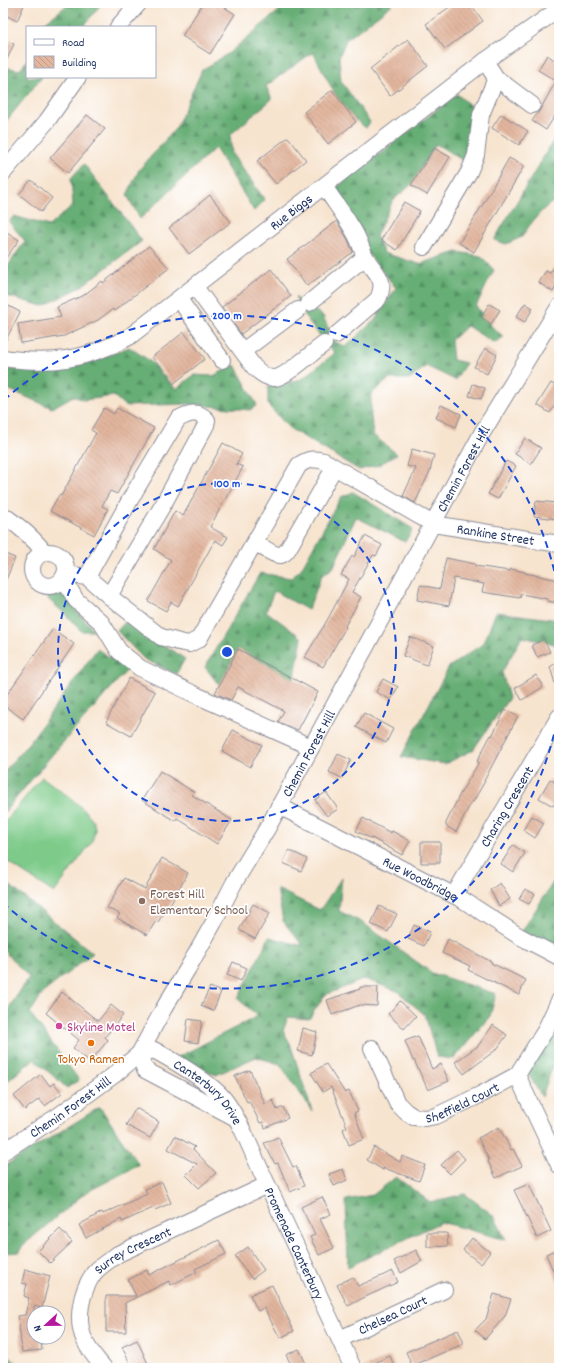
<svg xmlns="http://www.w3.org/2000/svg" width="562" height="1371" font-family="Dekko,sans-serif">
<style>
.forest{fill:url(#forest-firs);stroke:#406e6a}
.garden{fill:#7dca89;stroke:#4c7c74}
.building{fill:url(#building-back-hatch)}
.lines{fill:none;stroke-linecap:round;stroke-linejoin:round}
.minor-casing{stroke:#898a96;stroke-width:18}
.minor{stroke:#fff;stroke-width:16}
.ring{fill:none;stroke:#1d4ed8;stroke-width:2;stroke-dasharray:7 5}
.education-dot{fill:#8d6e63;stroke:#fff;stroke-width:1.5}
.hotel-dot{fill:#d1479c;stroke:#fff;stroke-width:1.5}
.food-dot{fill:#e8710a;stroke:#fff;stroke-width:1.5}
.labels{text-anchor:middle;stroke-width:3.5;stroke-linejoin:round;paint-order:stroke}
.street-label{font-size:14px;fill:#1b2f5e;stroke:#fff}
.education-label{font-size:14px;fill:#785e54;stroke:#fff;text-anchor:start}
.hotel-label{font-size:14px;fill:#b23c85;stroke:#fff;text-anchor:start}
.food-label{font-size:14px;fill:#c56008;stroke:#fff}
.centre{fill:#1d4ed8;stroke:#fff;stroke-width:2}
.ring-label{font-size:12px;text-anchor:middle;font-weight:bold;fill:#1d4ed8;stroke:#fff;stroke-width:3.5;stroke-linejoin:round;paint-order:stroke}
</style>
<defs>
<pattern id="forest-firs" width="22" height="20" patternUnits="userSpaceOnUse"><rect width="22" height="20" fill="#66ae75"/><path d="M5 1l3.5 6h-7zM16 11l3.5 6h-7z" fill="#538e63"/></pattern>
<pattern id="building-back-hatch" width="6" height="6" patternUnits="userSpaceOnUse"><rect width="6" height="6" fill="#e2b59d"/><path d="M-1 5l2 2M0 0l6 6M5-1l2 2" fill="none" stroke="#c19c8a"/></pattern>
</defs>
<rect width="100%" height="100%" fill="#fff"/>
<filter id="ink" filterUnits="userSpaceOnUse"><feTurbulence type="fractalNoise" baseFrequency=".025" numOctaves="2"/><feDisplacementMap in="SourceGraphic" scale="8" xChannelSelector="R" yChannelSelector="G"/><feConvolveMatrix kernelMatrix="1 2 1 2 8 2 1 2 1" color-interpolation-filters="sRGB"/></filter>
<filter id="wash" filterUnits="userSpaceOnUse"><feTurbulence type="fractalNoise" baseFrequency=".012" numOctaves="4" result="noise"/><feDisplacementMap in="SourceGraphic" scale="16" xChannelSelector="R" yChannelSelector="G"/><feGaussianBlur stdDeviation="0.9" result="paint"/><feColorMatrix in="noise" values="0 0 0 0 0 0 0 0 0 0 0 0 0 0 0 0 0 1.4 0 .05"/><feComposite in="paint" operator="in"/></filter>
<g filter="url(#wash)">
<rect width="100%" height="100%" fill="#f7e4cf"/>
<path class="forest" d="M70,3H102L83,27H39Z
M288,3H394L346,40L339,57L341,81L370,122L366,128C340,110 327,79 313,52L266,86L272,99L230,135L232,154L265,200L254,211L215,148L140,219L127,195L139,170L176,128L202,70L229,53Z
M27,60V77H42L3,125V67L20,70Z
M457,94L481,115L472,166L436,144L411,185L393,200L376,236L384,253L419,264L457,252L481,256L494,270L476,306L492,327L504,337L494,343L467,326L451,340L453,360L466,363L455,380L426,366L411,379H389L371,394V416L373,435L397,454L379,465L359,470L289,428L268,405V387L302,379L335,353L310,324L295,297L323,316L333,340L345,347L375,320L396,288L369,255L333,190Z
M559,131V198C544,206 531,222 522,237L506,244L494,240Z
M84,164L142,241L79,288L43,306L3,295V273L25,241L9,222L14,216L49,226L73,205L71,178Z
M129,347L150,361L176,389L194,375L213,376L235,365L257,405L250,410L189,404L125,406L114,396L84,400L73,396L52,408L3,387V369C25,370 49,370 71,367C91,363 111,355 129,347Z
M353,492L413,529L405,542L356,517L333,568L322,575L308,610L274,591L266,611L302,638L294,680L238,649L219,685L205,667L260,573L291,578L301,569L341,497Z
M63,590L76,610L94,631H81L64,613L48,599V594L59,593Z
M496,612L559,620V645L522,637L502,672L509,698L473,750L445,764L401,757L449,667L484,643Z
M127,620L185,659L176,674L144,659L117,631Z
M97,649L128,669L52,755L3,814V773L31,740Z
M559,873V956L519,936Z
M342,877L339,911L363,923L432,973L496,994L490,1016L454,1059L437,1057L425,1015L397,991L365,979L325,995L309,1019L288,1017L283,1031L290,1043L312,1111L280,1064L256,1057L216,1075L178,1057L258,1016L238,999L269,937L303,946L283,921L277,889L320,910Z
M3,880L93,953L44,992L30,1013L79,1080L67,1088L34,1059L3,1085V1017L29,977L3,950Z
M559,1031V1057L553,1064L542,1097L527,1072Z
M100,1107L139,1165L85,1193L22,1246L20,1252L3,1253V1167Z
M396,1177L430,1202L465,1194L494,1216L506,1240L441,1222L348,1267L346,1200L373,1195Z
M3,1352L23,1368H3Z"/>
<path class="garden" d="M42,777C55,787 94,812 95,828C95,833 93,838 91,843L54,893L3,859V824Z"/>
<g id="blocks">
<path class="building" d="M6,3H25L17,21L3,14V8Z
M203,3H218L235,14L210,54L182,36Z
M455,3H470L483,21L445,49L426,24Z
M3,39L14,44L3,68Z
M408,39L428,66L390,96L370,69Z
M547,55L559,63V109L546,130L532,121L540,110L556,81L538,70Z
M332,90L356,122L328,144L304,112Z
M501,114L528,131L519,145L492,128Z
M87,115L105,129L68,173L50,158Z
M288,137L306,160L276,184L257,161Z
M434,148L450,157L427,195L411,185Z
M509,158L524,166L474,252L459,243L483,204Z
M31,180L52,198L41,212L19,194Z
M210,195L231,222L189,254L169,228Z
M404,202L420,211L397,250L381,240Z
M337,221L348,240L353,252L307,286L287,259Z
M7,232L19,240L3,262V238Z
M149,246L169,268L122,305L114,311L113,309L98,320L64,336L21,343L18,324L61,317L57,307L84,295L102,281L103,283Z
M559,260V282L553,292L538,282L546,271L550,273Z
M271,269L291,296L241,334L222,307Z
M3,303L20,312L3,346Z
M525,303L533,308L525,322L516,317Z
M489,304L500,310L491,324L481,317Z
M184,332L205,359L173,384L152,357Z
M485,348L497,355L487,374L474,367Z
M551,383L559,388V400L550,413L537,405Z
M473,384L485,388L481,399L469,396Z
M441,405L461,414L456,427L436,418Z
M104,408L114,414L117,408L154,428L117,494L110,491L102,506L108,509L94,535L50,511L59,495L61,496L96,433L91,430Z
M525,438L541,448L531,464L515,454Z
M223,443L242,454L236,464L243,467L210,527L228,537L223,545L215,540L178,606L171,602L166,611L148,601L171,560L154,549L175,511L183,516Z
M412,449L434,455L430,471L415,503L403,496L416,468L407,466Z
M506,461L516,466L498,499L488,494Z
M536,501L558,503L556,519L534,516Z
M365,536L382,545L376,556L373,555L352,592L361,597L345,626L346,627L323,667L305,657L329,617L349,579L341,575L352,556L354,557Z
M3,553L15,558L3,587Z
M446,558L475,564V566L510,571L511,569L525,572V573L559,580V603L547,601V599L521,594L520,598L482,592L484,584L454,578L449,606L417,600L420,585L440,589Z
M53,629L74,644L23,719L3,705V700Z
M410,637L434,646L427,665L403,656Z
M544,639L550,652L537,657L532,645Z
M238,649L318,692L298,730L278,722L284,711L238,687L231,700L215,693Z
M559,661V690H557L550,667Z
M536,675L543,687L522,700L515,688Z
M129,678L155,692L131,736L106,722Z
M383,679L398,687L391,700L376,692Z
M505,710L518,716L484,781H485L473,802L472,801L456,832L446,826V823L460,794L479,762L477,761L491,735L492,736Z
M364,713L393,729L386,743L356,727Z
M233,730L262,745L250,767L222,751Z
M338,754L351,760L342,778L329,772Z
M160,771L194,792L192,795L232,820L217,844L177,818L175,821L142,800Z
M550,779L559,785V797L553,806L539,798Z
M326,792L338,809L327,816L315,800Z
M532,816L544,823L535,838L523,830Z
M363,818L391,833L392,831L410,841L402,855L372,838V839L356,831Z
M421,842H440V863H421Z
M513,845L525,853L513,872L501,864Z
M289,850L307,859L301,871L283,863Z
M162,858L188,873L165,913H164L158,922L156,921L147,935L117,918L120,914L107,908L124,878L145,889Z
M500,883L510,899L499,906L490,890Z
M525,889L535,894L529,904L519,899Z
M253,904L270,913L255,939L239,930Z
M379,906L397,914L388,932L371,924Z
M414,925L430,932L424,946L408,939Z
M448,939L492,962L491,963L526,980L519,995L468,970L470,966L442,953Z
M233,962L247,968L241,981L227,975Z
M210,987L221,992L213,1011L201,1006Z
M360,987H378L377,1006L360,1005L332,1015L327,1000L360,989Z
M62,992L98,1021L111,1005L123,1015L105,1037L108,1040L90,1062L73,1048L79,1040L46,1013Z
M400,1001L416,1016L404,1029L388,1014Z
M188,1019L202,1021L198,1043L185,1041Z
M493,1025L507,1035L497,1049L464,1074L455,1062L478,1046Z
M303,1028L317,1032L312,1055L298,1051Z
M418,1036L432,1069L441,1064L449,1081L428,1090L414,1060L413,1061L405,1041Z
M326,1064L345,1093L349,1091L358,1111L354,1113L364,1139L349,1145L343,1129L347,1127L331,1087L323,1092L311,1073Z
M250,1070L265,1104L273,1100L277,1110L283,1107L288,1118L265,1128L263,1122L260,1123L249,1101L247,1102L235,1076Z
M41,1074L50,1086L54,1083L62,1093L45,1106L39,1099L25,1110L14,1096Z
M136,1108L159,1122L150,1138L126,1125Z
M499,1127L511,1150L513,1149L522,1166L496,1178L488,1161L489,1160L478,1138Z
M175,1136L195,1147L193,1149L216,1173L199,1188L186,1175L197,1164L168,1149Z
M278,1137L293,1167L296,1166L304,1186L290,1192L278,1163L275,1164L264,1143Z
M374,1147L400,1162L402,1156L425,1165L419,1181L384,1168L383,1170L367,1160Z
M457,1150L465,1159L450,1174L441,1165Z
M343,1169L347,1180L334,1186L329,1174Z
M162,1182L171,1203L155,1210L153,1208L122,1222L121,1219L86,1238L79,1225L102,1212L103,1214L147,1194L145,1189Z
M529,1184L551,1231L537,1238L514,1190Z
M322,1197L331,1214L320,1219L334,1248L319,1255L310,1237L315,1235L301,1207Z
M60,1229L72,1242L50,1263L38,1251Z
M427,1233H447L448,1246L427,1247Z
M472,1238L490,1252L481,1264L463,1250Z
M219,1240L226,1254L195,1269L197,1272L171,1285L169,1281L125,1303L126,1332H106V1296H136L128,1280L147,1270L149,1275Z
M248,1247L264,1270L252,1279L235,1256Z
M559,1248V1285L546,1254Z
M416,1250L422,1261L401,1273L394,1261Z
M25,1269L50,1276L42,1308L34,1306V1337H40L42,1350L22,1352L18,1316L25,1315L29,1298L24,1296L27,1284L22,1283Z
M393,1271L398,1282L363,1298L348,1306L337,1285L353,1277L358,1286Z
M272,1285L294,1331L280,1338L264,1308L258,1311L250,1295Z
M494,1294L511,1299L505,1316L485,1339L475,1330L486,1319Z
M458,1330L463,1340V1344L412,1366L406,1352Z
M137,1340L150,1368H132L122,1347Z
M299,1349L308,1368H293L286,1355Z
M390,1356L395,1368H363Z"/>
</g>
</g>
<g filter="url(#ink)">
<use href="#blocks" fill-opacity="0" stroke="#898a96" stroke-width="1"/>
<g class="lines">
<defs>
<g id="minor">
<path d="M118,27L139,3"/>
<path d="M496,78L532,105"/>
<path d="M3,173L47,121L78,77"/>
<path d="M324,186C335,203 347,218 356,235C360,242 362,251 366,258C374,273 388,278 378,299L336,335"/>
<path d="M424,247L469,172L476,155L481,115L496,78L485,61"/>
<path d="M195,287L254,367C260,373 267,379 275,378C286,377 314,351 324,344"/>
<path d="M179,299L222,360"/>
<path d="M309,303L365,257"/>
<path d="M243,351L298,310"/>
<path id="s1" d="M3,358C51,365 86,360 129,337L485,61L559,9"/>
<path d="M3,515C19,526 33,537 44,552"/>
<path d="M255,542C261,546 274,556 281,555C285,554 286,551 288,549L334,468"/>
<circle cx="49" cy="569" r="17"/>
<path id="s2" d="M65,574L87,577L109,596L161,637L179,642L189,644L199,639L299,465C308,459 314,458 324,461L433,524L559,544"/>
<path d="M87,577L135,491L178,419C189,413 198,410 207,420L206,425L164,503L109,596"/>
<path d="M63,578L76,600L101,622L119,651L140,668L198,696L311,747"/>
<path id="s3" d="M279,806L463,900L519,936L559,957"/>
<path id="s4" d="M454,895L559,717"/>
<path d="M559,1001L545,1031L517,1075L559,1165"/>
<path id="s5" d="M372,1048L397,1103L406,1112L414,1117L425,1118L436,1116L482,1094L517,1075"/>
<path id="s6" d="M139,1054L154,1050C174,1061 210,1082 224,1099C243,1124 254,1158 268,1186C296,1247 325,1307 353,1368"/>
<path d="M139,1054L145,1070L234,1117"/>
<path id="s7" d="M3,1152L58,1116L114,1075L139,1054L164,1008L188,968L214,922L234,883L268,827L482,433L559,307"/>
<path id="s8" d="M340,1339L444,1290"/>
<path id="s9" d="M104,1368C97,1359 89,1351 85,1341C75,1320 81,1291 94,1273C101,1265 110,1260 118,1254L267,1185"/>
</g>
</defs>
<use href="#minor" class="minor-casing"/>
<use href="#minor" class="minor"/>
</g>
</g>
<g class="ring">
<circle cx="227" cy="652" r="169"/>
<path d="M559 711A337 337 0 0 1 4 904M4 400A337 337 0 0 1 559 593"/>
</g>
<circle class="education-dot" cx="142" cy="901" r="4"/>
<circle class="hotel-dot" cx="59" cy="1026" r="4"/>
<circle class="food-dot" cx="91" cy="1043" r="4"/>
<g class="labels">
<g class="street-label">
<text dy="5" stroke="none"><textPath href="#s1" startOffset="335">Rue Biggs</textPath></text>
<text dy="5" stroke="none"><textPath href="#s7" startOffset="837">Chemin Forest Hill</textPath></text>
<text dy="5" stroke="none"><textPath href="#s2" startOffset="574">Rankine Street</textPath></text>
<text dy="5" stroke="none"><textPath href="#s7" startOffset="513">Chemin Forest Hill</textPath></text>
<text dy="5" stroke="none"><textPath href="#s4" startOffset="103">Charing Crescent</textPath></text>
<text dy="5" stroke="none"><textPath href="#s3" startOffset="159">Rue Woodbridge</textPath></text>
<text dy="5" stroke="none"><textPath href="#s6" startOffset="85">Canterbury Drive</textPath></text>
<text dy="5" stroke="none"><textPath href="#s5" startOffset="134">Sheffield Court</textPath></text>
<text dy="5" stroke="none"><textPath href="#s7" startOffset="81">Chemin Forest Hill</textPath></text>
<text dy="5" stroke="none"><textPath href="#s6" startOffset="262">Promenade Canterbury</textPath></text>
<text dy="5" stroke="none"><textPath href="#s9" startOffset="150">Surrey Crescent</textPath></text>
<text dy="5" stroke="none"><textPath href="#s8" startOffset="58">Chelsea Court</textPath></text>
</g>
<g class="education-label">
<text x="150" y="898">Forest Hill<tspan x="150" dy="16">Elementary School</tspan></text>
</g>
<g class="hotel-label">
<text x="67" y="1031">Skyline Motel</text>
</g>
<g class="food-label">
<text x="91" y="1063">Tokyo Ramen</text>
</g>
</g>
<circle cx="227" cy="652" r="6" class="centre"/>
<g class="ring-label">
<text x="227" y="319">200 m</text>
<text x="227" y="487">100 m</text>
</g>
<rect width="562" height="1371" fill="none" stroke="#fff" stroke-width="16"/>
<rect x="26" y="26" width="130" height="52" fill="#ffffff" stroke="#a4acbf"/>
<rect x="34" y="39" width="20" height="6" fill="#ffffff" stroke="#a4acbf"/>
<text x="62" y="46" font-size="12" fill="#1b2f5e">Road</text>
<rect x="34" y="56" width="20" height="12" fill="url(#building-back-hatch)" stroke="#a4acbf"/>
<text x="62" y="66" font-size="12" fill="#1b2f5e">Building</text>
<g transform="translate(46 1325) rotate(248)"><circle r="19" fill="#ffffff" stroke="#a4acbf"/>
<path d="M0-3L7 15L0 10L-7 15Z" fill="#b5179e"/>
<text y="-6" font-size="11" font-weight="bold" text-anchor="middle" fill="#1b2f5e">N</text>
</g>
</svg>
